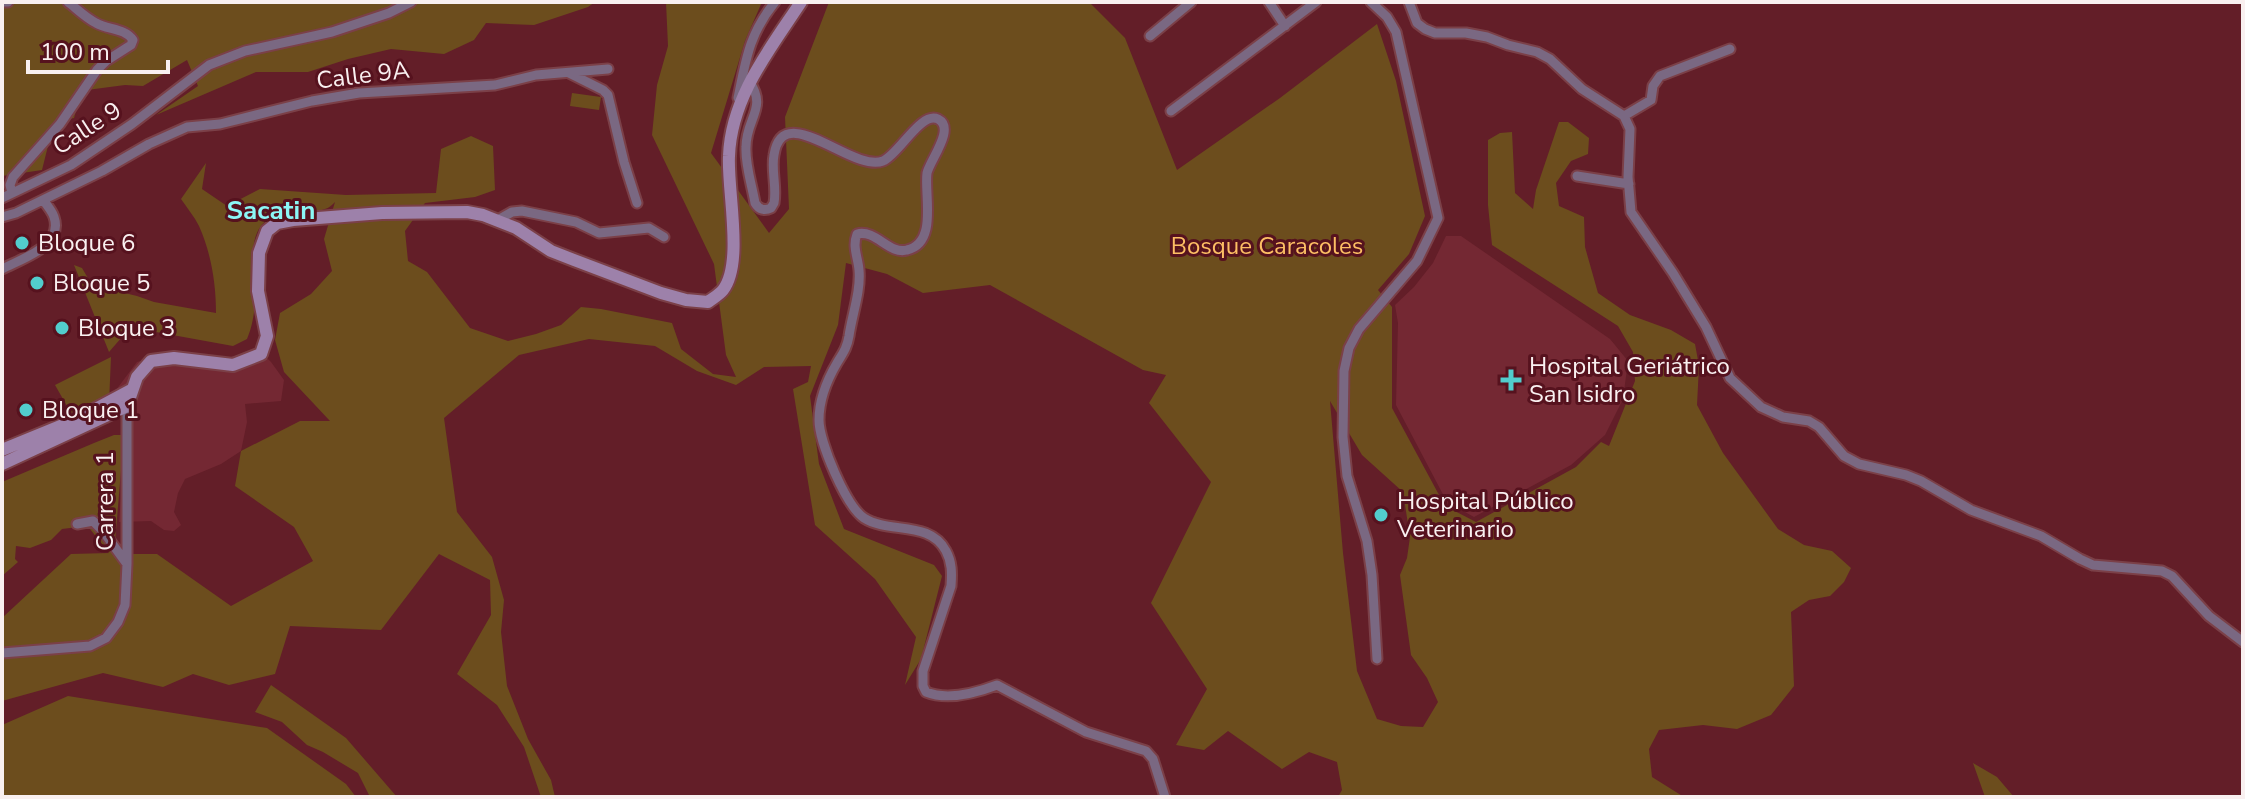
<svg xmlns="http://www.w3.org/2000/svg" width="2245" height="799" font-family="'Nunito Sans',sans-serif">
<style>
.built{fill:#742833}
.green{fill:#6c4d1d;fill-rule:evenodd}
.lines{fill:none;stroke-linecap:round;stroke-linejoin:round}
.street-casing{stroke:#7b4048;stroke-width:13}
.secondary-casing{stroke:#7b4048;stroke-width:16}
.street{stroke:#7a6882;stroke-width:9}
.secondary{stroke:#9d81aa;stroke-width:12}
.poi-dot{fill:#52cdcd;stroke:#56121e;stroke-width:3}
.labels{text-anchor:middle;stroke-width:6;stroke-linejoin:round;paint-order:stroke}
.street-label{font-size:24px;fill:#f9f0f0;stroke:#56121e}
.poi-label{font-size:24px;fill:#f9f0f0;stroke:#56121e;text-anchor:start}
.park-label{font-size:24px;fill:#fdbf64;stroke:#56121e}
.neighbourhood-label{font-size:26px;font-weight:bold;fill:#8bf7f6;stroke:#56121e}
</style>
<rect width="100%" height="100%" fill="#631e28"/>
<path class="built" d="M1446,236H1461L1610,339L1628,361L1623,399L1605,435L1571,465L1474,517L1447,502L1396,405L1398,323L1395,305L1414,287L1433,263Z
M262,353L271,362L284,380L281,401L245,404L247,422L241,451L221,464L185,479L178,493L174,512L181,525L174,531L164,530L151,521L119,522L129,396L113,394L137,362L151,358L195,367H229Z"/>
<path class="green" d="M2,2H595L588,7L534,25L486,23L474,40L444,54L391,49L348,59L308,72H256L156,115L198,86L187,60L143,86L125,85L87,90L80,97L74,118L54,122L42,170L2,176Z
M666,2H762L745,41L711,153L769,233L789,209L785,117L829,2H1089L1125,38L1177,170L1280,98L1377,24L1396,81L1425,216L1409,254L1378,290L1392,307V408L1445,506L1476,522L1576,467L1601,442L1609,446L1635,381L1633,352L1618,326L1492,245L1488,205V140L1500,133L1512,132L1515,193L1533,209L1536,190L1559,122H1568L1589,138L1588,154L1571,161L1556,183L1559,206L1584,217L1585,247L1598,293L1630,315L1671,330L1695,344L1699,366L1697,405L1723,453L1778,529L1804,545L1832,551L1851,568L1844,582L1830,596L1809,600L1791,612L1794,686L1771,715L1737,729L1703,725L1659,730L1649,749L1652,777L1684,797H1338L1342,790L1337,762L1309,752L1282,769L1228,731L1204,750L1176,745L1207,689L1151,603L1211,482L1149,403L1166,375L1143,370L990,285L923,293L887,274L846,263L838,325L810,396L819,464L844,529L934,565L942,576L921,659L905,685L916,637L875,579L815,525L793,389L808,382L811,366L764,367L736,385L697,371L655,346L589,339L519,355L444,418L457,512L492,557L504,600L501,632L507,686L528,739L551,780L555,797H541L524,747L497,705L457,674L491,615L490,580L439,554L381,630L290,626L275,674L229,685L193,674L163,687L103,673L2,701V618L71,554L109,553L90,529L78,527L62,529L51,540L30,548L16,546L15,559L18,562L2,576V482L94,443L114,435H124L114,554H157L231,606L313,561L294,527L235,486L241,451L300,421H330L284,372L275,340L280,313L311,294L332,271L324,239L335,202C332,205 329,208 325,209C307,215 286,209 269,219C244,233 255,280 255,302C254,316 252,327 247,339L233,346L156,332L122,337L109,352L74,265L82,268L92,285L137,296L154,302L216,313C216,283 211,253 199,226C194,216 187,208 181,199L206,163L202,189L227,206L260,189L346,195L436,193L441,149L471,136L493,146L495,190L475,197L425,203L405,231L408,261L427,272L470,328L508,341L536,334L561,325L581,307L601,309L672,323L681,349L713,374L736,377L726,355L714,264L652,135L657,85L668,46ZM1330,401L1362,455L1403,492L1410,537L1407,558L1400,575L1411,655L1427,678L1438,702L1423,727L1401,726L1377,719L1357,671L1343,553Z
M572,93L601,97L599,110L570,106Z
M111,357L109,403L75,420L55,385Z
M271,685L346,738L397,797H370L358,773L323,752L307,745L282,722L255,712Z
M68,696L267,728L346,784L356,797H2V725Z
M1973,763L1997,777L2014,797H1985Z"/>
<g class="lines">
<defs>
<path id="street" d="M3,2H8
M1269,2L1285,26
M1371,2L1387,17L1396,32L1438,218L1417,261L1359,329L1349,348L1344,371L1343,437L1347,476L1367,541L1372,575L1377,659
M1409,2L1417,23L1425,29L1435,33H1466L1487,37L1508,45L1537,52L1550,59L1582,89L1624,116L1630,129L1628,177L1631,212L1673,273L1706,327L1730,378L1761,407L1783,417L1809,421L1819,427L1844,456L1859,464L1906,475L1921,481L1971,510L2041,536L2080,559L2093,565L2162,571L2172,576L2209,616L2243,642
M1150,36L1191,2
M569,73L603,90L608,95L624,162L637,203
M749,81C768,108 746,118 746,147C745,165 752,185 755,203C759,210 765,211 771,208L774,203C777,187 771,170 774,155C783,98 852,173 883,161C899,154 921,111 938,119C956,128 930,160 927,173C924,195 938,243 907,250C889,255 876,229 857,234C852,247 858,257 859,270C861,291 852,315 849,336C847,348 843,353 837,363C827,380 819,400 819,420C819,442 846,506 864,518C889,534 930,520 946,551C952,562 952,573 951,586L923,671V686L926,692C948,701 976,693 997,685L1086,732L1146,751L1153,759L1165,797
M738,98C746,59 749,34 775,2
M1171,111L1316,2
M1624,116L1651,100L1653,86L1660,76L1730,49
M1577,176L1629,184
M12,193L10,185L13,177L60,124L97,70L106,61L131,45L133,40C125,28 108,30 96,23C86,18 77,9 68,2
M2,198L71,165L132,124L209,65L245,51L332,32L389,13L411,2
M2,217L16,213L102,171L149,144L187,127L220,124L312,101L359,93L495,85L536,75L608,69
M498,220L512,212L522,211L576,222L599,233L649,228L664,237
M2,269C21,259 64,246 54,217C52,211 47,205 43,200
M77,524L93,521L103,531L127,564
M2,653L90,646L106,638L118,622L125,605L127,564V406"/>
<path id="secondary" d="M2,450L75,420L131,390
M2,464L127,406L137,377L151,361L174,358L233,365L261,354L267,336L258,291L259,253L267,231L277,223L293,220L382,213L467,212L483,215L516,228L551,251L574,260L661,293L686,300L708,302C713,298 719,295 723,290C744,263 727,190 729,156C731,97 770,49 801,2"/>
</defs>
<use href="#street" class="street-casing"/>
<use href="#secondary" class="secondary-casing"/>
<use href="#street" class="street"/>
<use href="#secondary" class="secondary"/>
</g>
<g class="poi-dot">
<circle cx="22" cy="243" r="8"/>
<circle cx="37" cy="283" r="8"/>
<circle cx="62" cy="328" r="8"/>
<path d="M1507 368h8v8h8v8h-8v8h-8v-8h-8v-8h8z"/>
<circle cx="26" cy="410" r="8"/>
<circle cx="1381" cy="515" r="8"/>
</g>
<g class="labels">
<g class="street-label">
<text transform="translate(363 75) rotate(-7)" y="8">Calle 9A</text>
<text transform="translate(87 128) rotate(-33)" y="8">Calle 9</text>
<text transform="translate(105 501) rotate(-90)" y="8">Carrera 1</text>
</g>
<g class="poi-label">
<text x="38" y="251">Bloque 6</text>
<text x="53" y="291">Bloque 5</text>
<text x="78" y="336">Bloque 3</text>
<text x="1529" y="374">Hospital Geriátrico<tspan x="1529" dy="28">San Isidro</tspan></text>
<text x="42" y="418">Bloque 1</text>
<text x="1397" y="509">Hospital Público<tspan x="1397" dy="28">Veterinario</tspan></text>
</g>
<g class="park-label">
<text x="1267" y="254">Bosque Caracoles</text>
</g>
<g class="neighbourhood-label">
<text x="271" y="219">Sacatin</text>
</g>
</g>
<rect width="2245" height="799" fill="none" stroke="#f9f0f0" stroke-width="8"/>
<path d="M28 60v12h140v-12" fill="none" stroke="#f9f0f0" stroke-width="4"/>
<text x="40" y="60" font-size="24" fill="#f9f0f0" stroke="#56121e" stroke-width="6" paint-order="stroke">100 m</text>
</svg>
